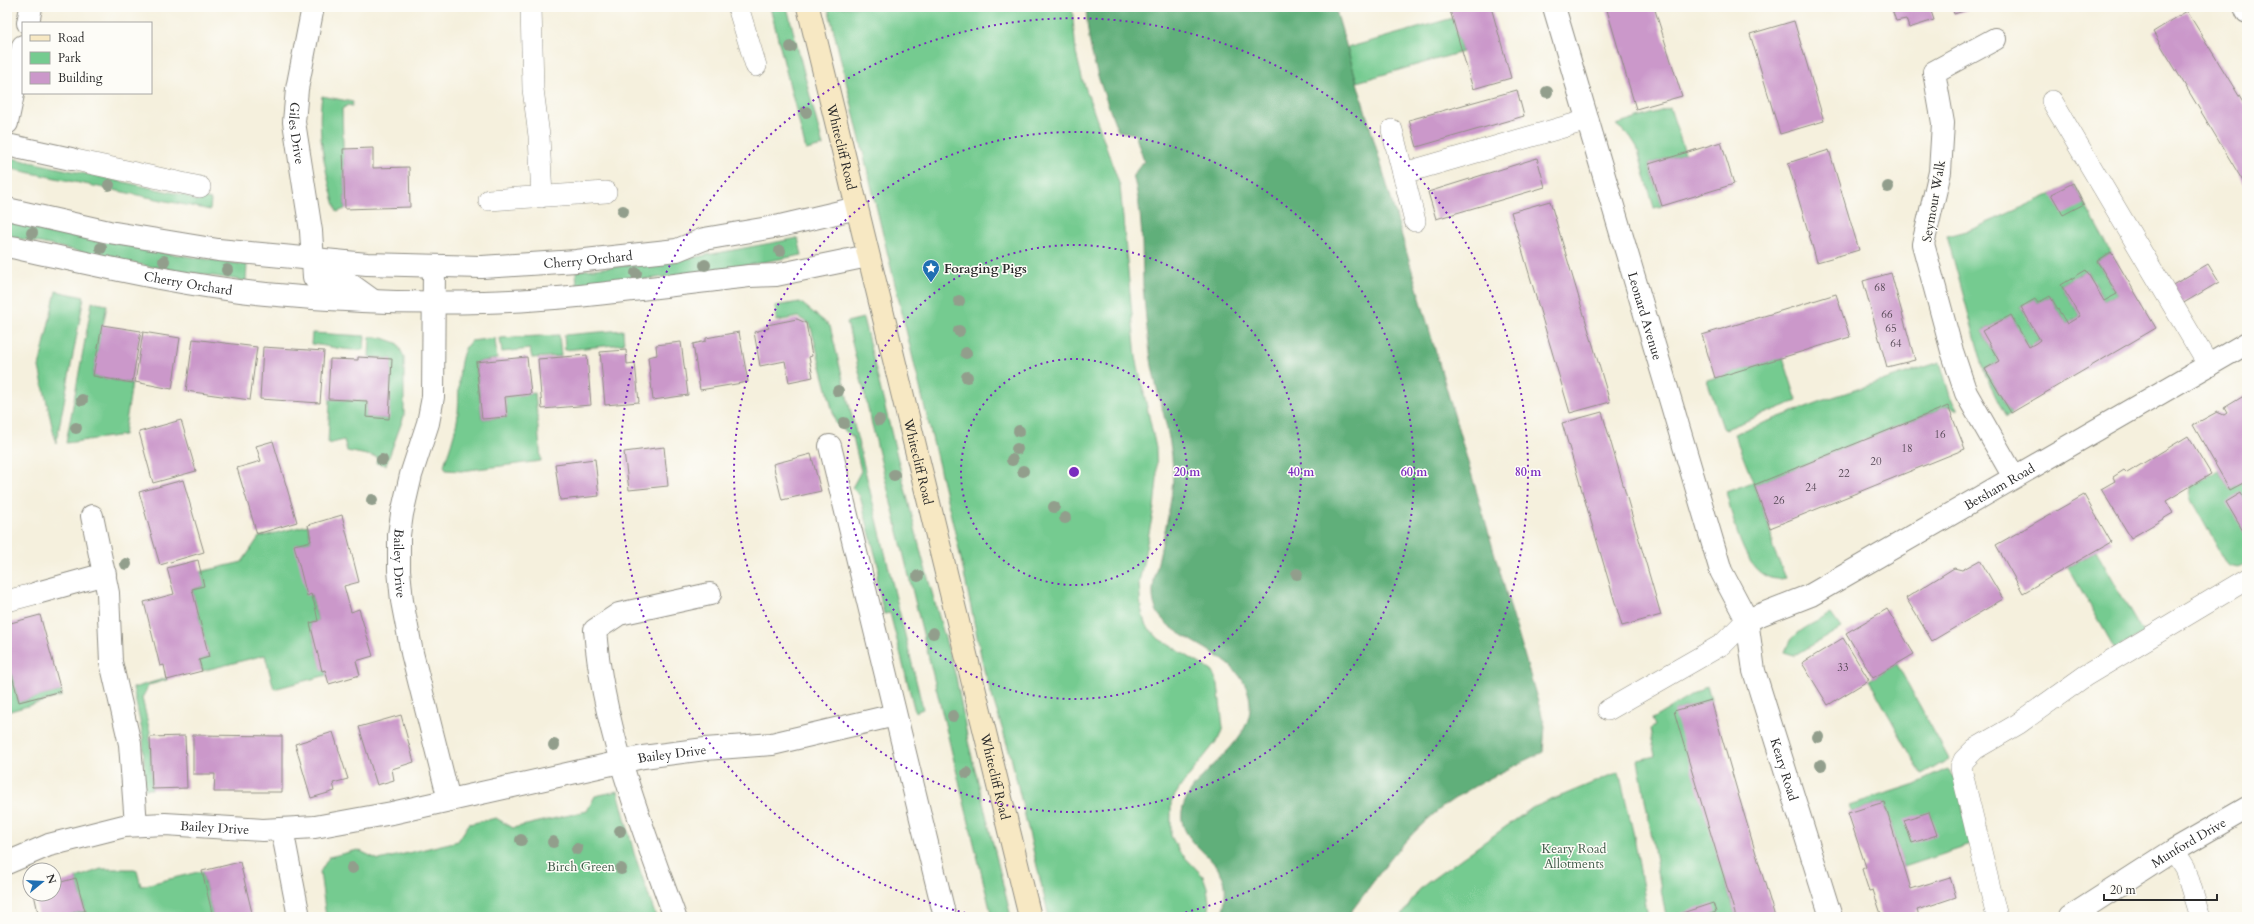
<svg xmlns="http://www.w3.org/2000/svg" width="2254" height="924" font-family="Cardo,serif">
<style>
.green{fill:#75cb90;stroke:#507b5e}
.forest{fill:#60af7a;stroke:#466d52}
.building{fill:#cb98ca}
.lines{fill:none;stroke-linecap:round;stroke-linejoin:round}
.lane-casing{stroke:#908e84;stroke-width:22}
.street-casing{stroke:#908e84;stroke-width:24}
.secondary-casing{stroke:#908e84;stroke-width:24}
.lane{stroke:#fff;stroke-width:21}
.street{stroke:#fff;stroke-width:22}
.secondary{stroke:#f7e8c3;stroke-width:22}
.tree{fill:#929e8c}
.ring{fill:none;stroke:#7b2cbf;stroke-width:2;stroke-dasharray:2 4}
.labels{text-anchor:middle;stroke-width:3;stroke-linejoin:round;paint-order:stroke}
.number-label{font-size:11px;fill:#534653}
.street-label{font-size:13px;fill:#2b2b2b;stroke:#fdfcf7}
.poi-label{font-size:13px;font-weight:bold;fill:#2b2b2b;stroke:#fdfcf7;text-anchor:start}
.park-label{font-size:13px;fill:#415b49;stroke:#fdfcf7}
.centre{fill:#7b2cbf;stroke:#fdfcf7;stroke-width:2}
.ring-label{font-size:12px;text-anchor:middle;font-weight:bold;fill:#7b2cbf;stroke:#fdfcf7;stroke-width:3;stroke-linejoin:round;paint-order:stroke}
</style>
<rect width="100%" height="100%" fill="#fdfcf7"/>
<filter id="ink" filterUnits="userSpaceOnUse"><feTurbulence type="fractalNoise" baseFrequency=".025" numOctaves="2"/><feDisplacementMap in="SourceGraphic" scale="8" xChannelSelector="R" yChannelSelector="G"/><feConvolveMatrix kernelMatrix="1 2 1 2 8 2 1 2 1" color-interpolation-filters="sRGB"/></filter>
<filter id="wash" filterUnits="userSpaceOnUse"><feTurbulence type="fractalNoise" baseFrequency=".012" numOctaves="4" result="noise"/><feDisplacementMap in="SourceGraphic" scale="16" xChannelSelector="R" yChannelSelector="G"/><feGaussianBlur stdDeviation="0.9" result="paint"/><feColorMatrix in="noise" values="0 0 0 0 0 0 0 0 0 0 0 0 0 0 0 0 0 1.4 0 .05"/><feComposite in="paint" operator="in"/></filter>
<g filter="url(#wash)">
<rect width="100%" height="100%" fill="#f5f0dd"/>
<path class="green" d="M770,7H787L823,146L806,150Z
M828,7H1072L1076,53L1082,78L1120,186L1136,357L1156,448L1157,479L1154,508L1139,583L1141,608L1145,624L1159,639L1212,671L1218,684L1223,727L1219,738L1181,786L1171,802V836L1179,851L1203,876L1207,887L1209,902L1207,917H1049L1011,757L984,670L958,545Z
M1453,18L1462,52L1357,82L1347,48Z
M322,96L353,102L352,106L348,105L342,109L345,209L337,212C326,176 316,133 322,96Z
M1670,108L1685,153L1649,164L1662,206L1654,208L1637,147L1630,136L1616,125Z
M7,157L184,195L196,201L203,198L211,200L210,210L7,168Z
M2073,183L2111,252L2097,261L2117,294L2104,301L2086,270L2061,285L2080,316L2067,324L2050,296L2038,303L2035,299L2021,307L2040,340L2029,347L2011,315L1982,331L1999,361L1985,369L2011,413L2006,417L1985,374L1947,236L1973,229L2052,194Z
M7,220L165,253L247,265L246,281L147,266L7,236Z
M798,238L802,255L709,272L577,287L576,271L691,258Z
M56,291L84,297L56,444L39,367Z
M92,302L107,305L93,376L132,383L124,435L66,443Z
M800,302L830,326L923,709L915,712L890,613L884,614L876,580L879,569L860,496L852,488L861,471L853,437L836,424L810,324L798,317L777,321L775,306Z
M863,318L922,557L956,677L968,741L1011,917H992L847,322Z
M623,330L624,344L565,350L564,335Z
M312,333L365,336L364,349C354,353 324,345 311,344Z
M559,335L561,356L532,358L530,349L502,352L500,338Z
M370,337L383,338L397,343L404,357V416L386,465L376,463L377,457L347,451L344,440L328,444L330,399L367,401L366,417L388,419L392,359L369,357Z
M495,338L497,359L476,362L482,419L507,417L505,397L535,393L541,461L461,471L446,470L444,465C449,451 454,436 457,421C461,400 454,355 471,341Z
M1783,357L1797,401L1726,429L1723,428L1707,380Z
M1940,362L1950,396L1958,410L1948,406L1754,485L1770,528L1773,548L1786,578C1745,588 1734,520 1726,492L1753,482L1734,434L1830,398Z
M2218,470L2230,490L2247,481V564L2238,568L2229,566L2227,564L2190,498L2191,487Z
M308,525L311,541L295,545L308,595L311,594L318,621L310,623L322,670H325L327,675L274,689L265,655L202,671L199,660L209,657L192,590L204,586L200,572L242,562L259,537Z
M2096,551L2143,633L2115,649L2068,567Z
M1831,614L1841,628L1794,656L1784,653C1792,631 1811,625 1831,614Z
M7,656L19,702L61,691L62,696L7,712Z
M1897,664L1949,759L1922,775L1869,680Z
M167,678V680L149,685L142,698L150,732L152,789H145L143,736L133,688Z
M1707,686L1711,700L1675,711L1736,917H1666L1638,760L1655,756L1650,729L1655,726L1652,719Z
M1947,769L1956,780L1971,845L1904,867L1884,802L1852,812L1850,805L1915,784Z
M1619,772L1634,836L1648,917H1401L1419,890L1427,883L1532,808Z
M618,791L634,853L656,917H326L320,872L329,857L358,850L379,860L458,841L469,824L496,818L513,828L587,811L595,796Z
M101,869H135L137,871L141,886L202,871L213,917H72L71,914L85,911L76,878Z"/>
<path class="forest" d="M1086,7H1335L1545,726L1543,752C1503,772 1459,790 1426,821C1395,848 1372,885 1347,917H1222C1224,905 1227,892 1224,880C1215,853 1174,840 1183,807C1195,767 1263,741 1248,692C1234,647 1160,639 1154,603C1151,590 1155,575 1158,562C1164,533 1173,502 1173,471C1172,431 1155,393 1150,353C1147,331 1145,309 1143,286C1142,248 1143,212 1133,175L1144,161L1135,134L1118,131C1101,87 1088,55 1086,7Z"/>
<g id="blocks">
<path class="building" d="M1449,7H1491L1511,78L1473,89Z
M1618,7H1654L1682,96L1636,109L1607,10Z
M1891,7H1945L1931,11L1934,20L1909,28L1906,19L1896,21Z
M1952,7H1977L1954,14Z
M2187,11L2247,109V188L2153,32Z
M1794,21L1824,121L1780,134L1750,34Z
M1517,90L1524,116L1417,147L1409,120Z
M1721,142L1734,184L1662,206L1649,164Z
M373,148V168L409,167L410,207L345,209L343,149Z
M1829,150L1859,250L1817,262L1788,163Z
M1537,158L1545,187L1436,219L1428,192Z
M2073,183L2084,204L2063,215L2051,194Z
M1550,201L1610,402L1570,413L1511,212Z
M2111,252L2156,328L2011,413L1985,369L1999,361L1982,331L2011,315L2029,347L2036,343L2040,340L2021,307L2035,299L2038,303L2050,296L2067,324L2080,316L2061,285L2086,270L2104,301L2117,294L2097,261Z
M2208,264L2219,282L2182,304L2171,286Z
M1891,273L1915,360L1887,367L1863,281Z
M1836,294L1850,337L1715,378L1702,335Z
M797,319L806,323L812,356L809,357L813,377L789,382L785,361L760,366L754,332L769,328L767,325Z
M102,325L141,331L132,383L93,376Z
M143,332L180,338L172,389L135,382Z
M739,332L748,382L700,390L693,344L706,341V338Z
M193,339L257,347L250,400L186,391Z
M681,342L688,395L653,400L648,357L657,355L656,345Z
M263,347L324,351L320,403L260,399Z
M626,350L627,364L635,363L639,402L605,405L600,352Z
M587,355L591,405L542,409L538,359Z
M358,357L392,359L389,419L366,417L367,401L328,399L330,359L358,360Z
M527,357L531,394L505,397L507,417L482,419L476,362Z
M2247,394V481L2230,490L2193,425L2217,412L2224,415L2227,413L2224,408Z
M1948,406L1965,449L1770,528L1754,485Z
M1602,412L1661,615L1622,626L1562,423Z
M181,420L196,471L153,483L139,432Z
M2188,436L2211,474L2166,501L2173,513L2131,538L2101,489L2115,481L2113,477L2124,470L2127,473Z
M273,441L297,522L257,534L237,468L261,461L256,446Z
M664,447L668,486L629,490L624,452Z
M811,454L821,491L782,500L773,464Z
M595,459L599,496L560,500L555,464Z
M183,480L204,552L160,565L139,492Z
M2241,493L2247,505V538L2226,502Z
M2084,495L2111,542L2023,593L1996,545Z
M342,515L359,582L344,586L351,612L359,609L373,656L356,661L360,675L329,684L325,670L322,671L310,623L318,621L315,606L311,594L307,596L294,545L311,541L308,525Z
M198,560L204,586L192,589L209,657L199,660L202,671L167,680L164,665L160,666L144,602L174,594L167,568Z
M1980,560L2003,599L1932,641L1906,598L1954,568L1962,570Z
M1887,609L1914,654L1873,678L1846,633Z
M40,615L61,691L19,702L7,656V624Z
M1843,638L1869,680L1828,705L1802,663Z
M1711,700L1739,797L1775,917H1736L1683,742L1674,711Z
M401,715L414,762L392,769L394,780L377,785L359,727Z
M333,732L348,779L333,783L335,791L311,798L295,744Z
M193,735L282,736V792H214L215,774H193Z
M185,736L187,788L152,789L150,737Z
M1884,802L1911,889L1950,877L1956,897L1917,910L1919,917H1882L1873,890L1869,891L1865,879L1862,869L1866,867L1848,813Z
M1929,812L1937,835L1912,843L1904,820Z
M240,862L253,917H213L202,871Z
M76,878L85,911L71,914L72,917H39L34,894H54V884Z
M1713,903L1716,912L1702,917H1670Z"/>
</g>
</g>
<g filter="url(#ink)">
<use href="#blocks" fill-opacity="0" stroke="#908e84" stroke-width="1"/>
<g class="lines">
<defs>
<path id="lane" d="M531,7L533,89L539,136L542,197
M738,7L756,66
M2052,101L2209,366
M1392,130L1415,221
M71,159L200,187
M1404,173L1588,120
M489,200L606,192
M7,601L37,593
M1608,710L1723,644L1747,620
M2174,850L2185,868L2200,917
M1997,917L1962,773L1961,767L1964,760L1975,749L2018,724L2085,676L2247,579"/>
<g id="street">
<path id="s1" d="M313,7L297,89L294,122L311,231L314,277L316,280L347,282L372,300"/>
<path id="s2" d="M1554,7L1721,571L1747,620L1754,671L1831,917"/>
<path d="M2245,7L2247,12"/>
<path d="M28,23L31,7"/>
<path d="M1995,39L1934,72L1943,123L1940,172L1923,244L1952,351L1966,393L2014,477"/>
<path d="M7,123L23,46"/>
<path d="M7,145L71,159"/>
<path id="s3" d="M7,209L109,232L218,250L367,264L482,267L576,261L677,250L704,239L780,226L857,208"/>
<path id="s4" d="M7,246C92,264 178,285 266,294C338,301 411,304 483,302C573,300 660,286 749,276L776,275L868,256"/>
<path id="s5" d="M434,266L433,397L428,423L411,475L402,514L399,535V570L402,601L412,653L449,800"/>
<path d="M830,446L945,917"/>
<path d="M92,516L108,593L111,662L130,744L136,825"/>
<path d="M37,593L105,574"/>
<path id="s6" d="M1747,620L1811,595L2247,343"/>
<path d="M282,829L299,917"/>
<path id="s7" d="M7,863L49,845L124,826L165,824L263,830L315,827L392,813L643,757L705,749L772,744L895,715"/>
<path d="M675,917C641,824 603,729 595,630L619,614L710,594"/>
<path id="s8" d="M2070,917L2174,850L2247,808"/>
</g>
<g id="secondary">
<path id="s9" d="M808,7L1030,917"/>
</g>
</defs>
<use href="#lane" class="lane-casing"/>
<use href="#street" class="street-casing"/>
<use href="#secondary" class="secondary-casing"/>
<use href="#lane" class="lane"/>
<use href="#street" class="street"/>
<use href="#secondary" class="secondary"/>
</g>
<g class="tree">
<circle cx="791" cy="47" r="6"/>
<circle cx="1547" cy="92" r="6"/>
<circle cx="806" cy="112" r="6"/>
<circle cx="109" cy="185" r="6"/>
<circle cx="1888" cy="187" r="6"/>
<circle cx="623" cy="211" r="6"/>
<circle cx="32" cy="233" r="6"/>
<circle cx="101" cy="248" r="6"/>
<circle cx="780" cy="251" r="6"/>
<circle cx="164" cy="261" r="6"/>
<circle cx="705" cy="265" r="6"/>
<circle cx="227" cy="270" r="6"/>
<circle cx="636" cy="273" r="6"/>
<circle cx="959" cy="301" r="6"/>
<circle cx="959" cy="331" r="6"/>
<circle cx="966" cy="353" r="6"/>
<circle cx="967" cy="377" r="6"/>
<circle cx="838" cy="391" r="6"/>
<circle cx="82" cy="400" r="6"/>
<circle cx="879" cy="420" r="6"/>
<circle cx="844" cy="423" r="6"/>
<circle cx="76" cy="428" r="6"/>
<circle cx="1019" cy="431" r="6"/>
<circle cx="1017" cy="449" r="6"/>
<circle cx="382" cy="460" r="6"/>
<circle cx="1012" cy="460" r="6"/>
<circle cx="1023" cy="471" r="6"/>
<circle cx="894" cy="475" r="6"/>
<circle cx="372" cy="500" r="6"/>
<circle cx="1054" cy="507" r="6"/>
<circle cx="1065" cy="518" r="6"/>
<circle cx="126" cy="564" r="6"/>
<circle cx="1297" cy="574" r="6"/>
<circle cx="918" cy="576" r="6"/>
<circle cx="933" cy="633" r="6"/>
<circle cx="953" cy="716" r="6"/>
<circle cx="1818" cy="737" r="6"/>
<circle cx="554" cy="745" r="6"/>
<circle cx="1821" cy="765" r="6"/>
<circle cx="967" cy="773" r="6"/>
<circle cx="620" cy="831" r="6"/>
<circle cx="521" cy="840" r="6"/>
<circle cx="553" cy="842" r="6"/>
<circle cx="577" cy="849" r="6"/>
<circle cx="352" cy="868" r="6"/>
<circle cx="621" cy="869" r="6"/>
</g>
</g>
<g class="ring">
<circle cx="1074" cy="472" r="113"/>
<circle cx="1074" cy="472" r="227"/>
<circle cx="1074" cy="472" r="340"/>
<path d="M983 917A454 454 0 1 1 1165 917"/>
</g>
<defs>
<symbol id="sight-pin" viewBox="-11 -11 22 30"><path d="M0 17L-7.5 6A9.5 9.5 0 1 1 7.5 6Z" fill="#1f6fb2" stroke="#fdfcf7"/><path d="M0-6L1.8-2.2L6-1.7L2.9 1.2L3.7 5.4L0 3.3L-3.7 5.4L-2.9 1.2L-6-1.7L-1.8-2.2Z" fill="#fff"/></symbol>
</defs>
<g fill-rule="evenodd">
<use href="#sight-pin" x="921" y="258" width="20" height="27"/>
</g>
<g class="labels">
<g class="number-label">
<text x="1880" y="291">68</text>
<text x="1887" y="318">66</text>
<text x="1891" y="332">65</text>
<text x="1896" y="347">64</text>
<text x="1940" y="438">16</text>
<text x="1907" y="452">18</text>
<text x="1876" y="465">20</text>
<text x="1844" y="477">22</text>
<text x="1811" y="491">24</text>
<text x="1779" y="504">26</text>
<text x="1843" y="671">33</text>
</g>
<g class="street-label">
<text dy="5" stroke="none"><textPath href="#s1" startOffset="128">Giles Drive</textPath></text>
<text dy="5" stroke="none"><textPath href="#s9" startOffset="144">Whitecliff Road</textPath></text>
<text transform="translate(1933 201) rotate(-80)" y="5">Seymour Walk</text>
<text dy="5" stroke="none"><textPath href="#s3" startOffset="586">Cherry Orchard</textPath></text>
<text dy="5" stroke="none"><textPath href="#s4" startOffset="185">Cherry Orchard</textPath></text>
<text dy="5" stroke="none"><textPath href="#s2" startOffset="322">Leonard Avenue</textPath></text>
<text dy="5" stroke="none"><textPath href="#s9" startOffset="468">Whitecliff Road</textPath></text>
<text dy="5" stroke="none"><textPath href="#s6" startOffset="286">Betsham Road</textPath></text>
<text dy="5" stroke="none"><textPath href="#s5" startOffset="302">Bailey Drive</textPath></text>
<text dy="5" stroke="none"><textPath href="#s7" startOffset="679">Bailey Drive</textPath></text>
<text dy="5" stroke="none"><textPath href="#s2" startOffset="798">Keary Road</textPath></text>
<text dy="5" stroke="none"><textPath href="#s9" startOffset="792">Whitecliff Road</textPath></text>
<text dy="5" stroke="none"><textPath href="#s7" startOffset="214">Bailey Drive</textPath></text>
<text dy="5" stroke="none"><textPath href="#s8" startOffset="140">Munford Drive</textPath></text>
</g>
<g class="poi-label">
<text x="944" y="273">Foraging Pigs</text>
</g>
<g class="park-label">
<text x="1574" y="853">Keary Road<tspan x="1574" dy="15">Allotments</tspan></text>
<text x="581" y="871">Birch Green</text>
</g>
</g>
<circle cx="1074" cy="472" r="6" class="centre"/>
<g class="ring-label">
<text x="1187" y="476">20 m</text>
<text x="1301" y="476">40 m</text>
<text x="1414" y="476">60 m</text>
<text x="1528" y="476">80 m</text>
</g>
<rect width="2254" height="924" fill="none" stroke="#fdfcf7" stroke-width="24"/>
<rect x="22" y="22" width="130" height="72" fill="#fdfcf7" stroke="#a9a8a5"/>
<rect x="30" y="35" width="20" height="6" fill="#f7e8c3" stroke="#a9a8a5"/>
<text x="58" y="42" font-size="12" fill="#2b2b2b">Road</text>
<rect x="30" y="52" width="20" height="12" fill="#75cb90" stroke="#a9a8a5"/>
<text x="58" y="62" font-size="12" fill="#2b2b2b">Park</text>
<rect x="30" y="72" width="20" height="12" fill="#cb98ca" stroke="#a9a8a5"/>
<text x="58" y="82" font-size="12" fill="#2b2b2b">Building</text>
<g transform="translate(42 882) rotate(72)"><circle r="19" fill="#fdfcf7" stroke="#a9a8a5"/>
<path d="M0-3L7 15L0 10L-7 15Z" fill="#1f6fb2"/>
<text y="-6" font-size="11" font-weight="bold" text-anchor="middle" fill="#2b2b2b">N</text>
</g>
<path d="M2104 894v6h113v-6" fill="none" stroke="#2b2b2b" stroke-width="2"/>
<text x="2110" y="894" font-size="12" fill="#2b2b2b" stroke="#fdfcf7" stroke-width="3" paint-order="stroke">20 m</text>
</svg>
